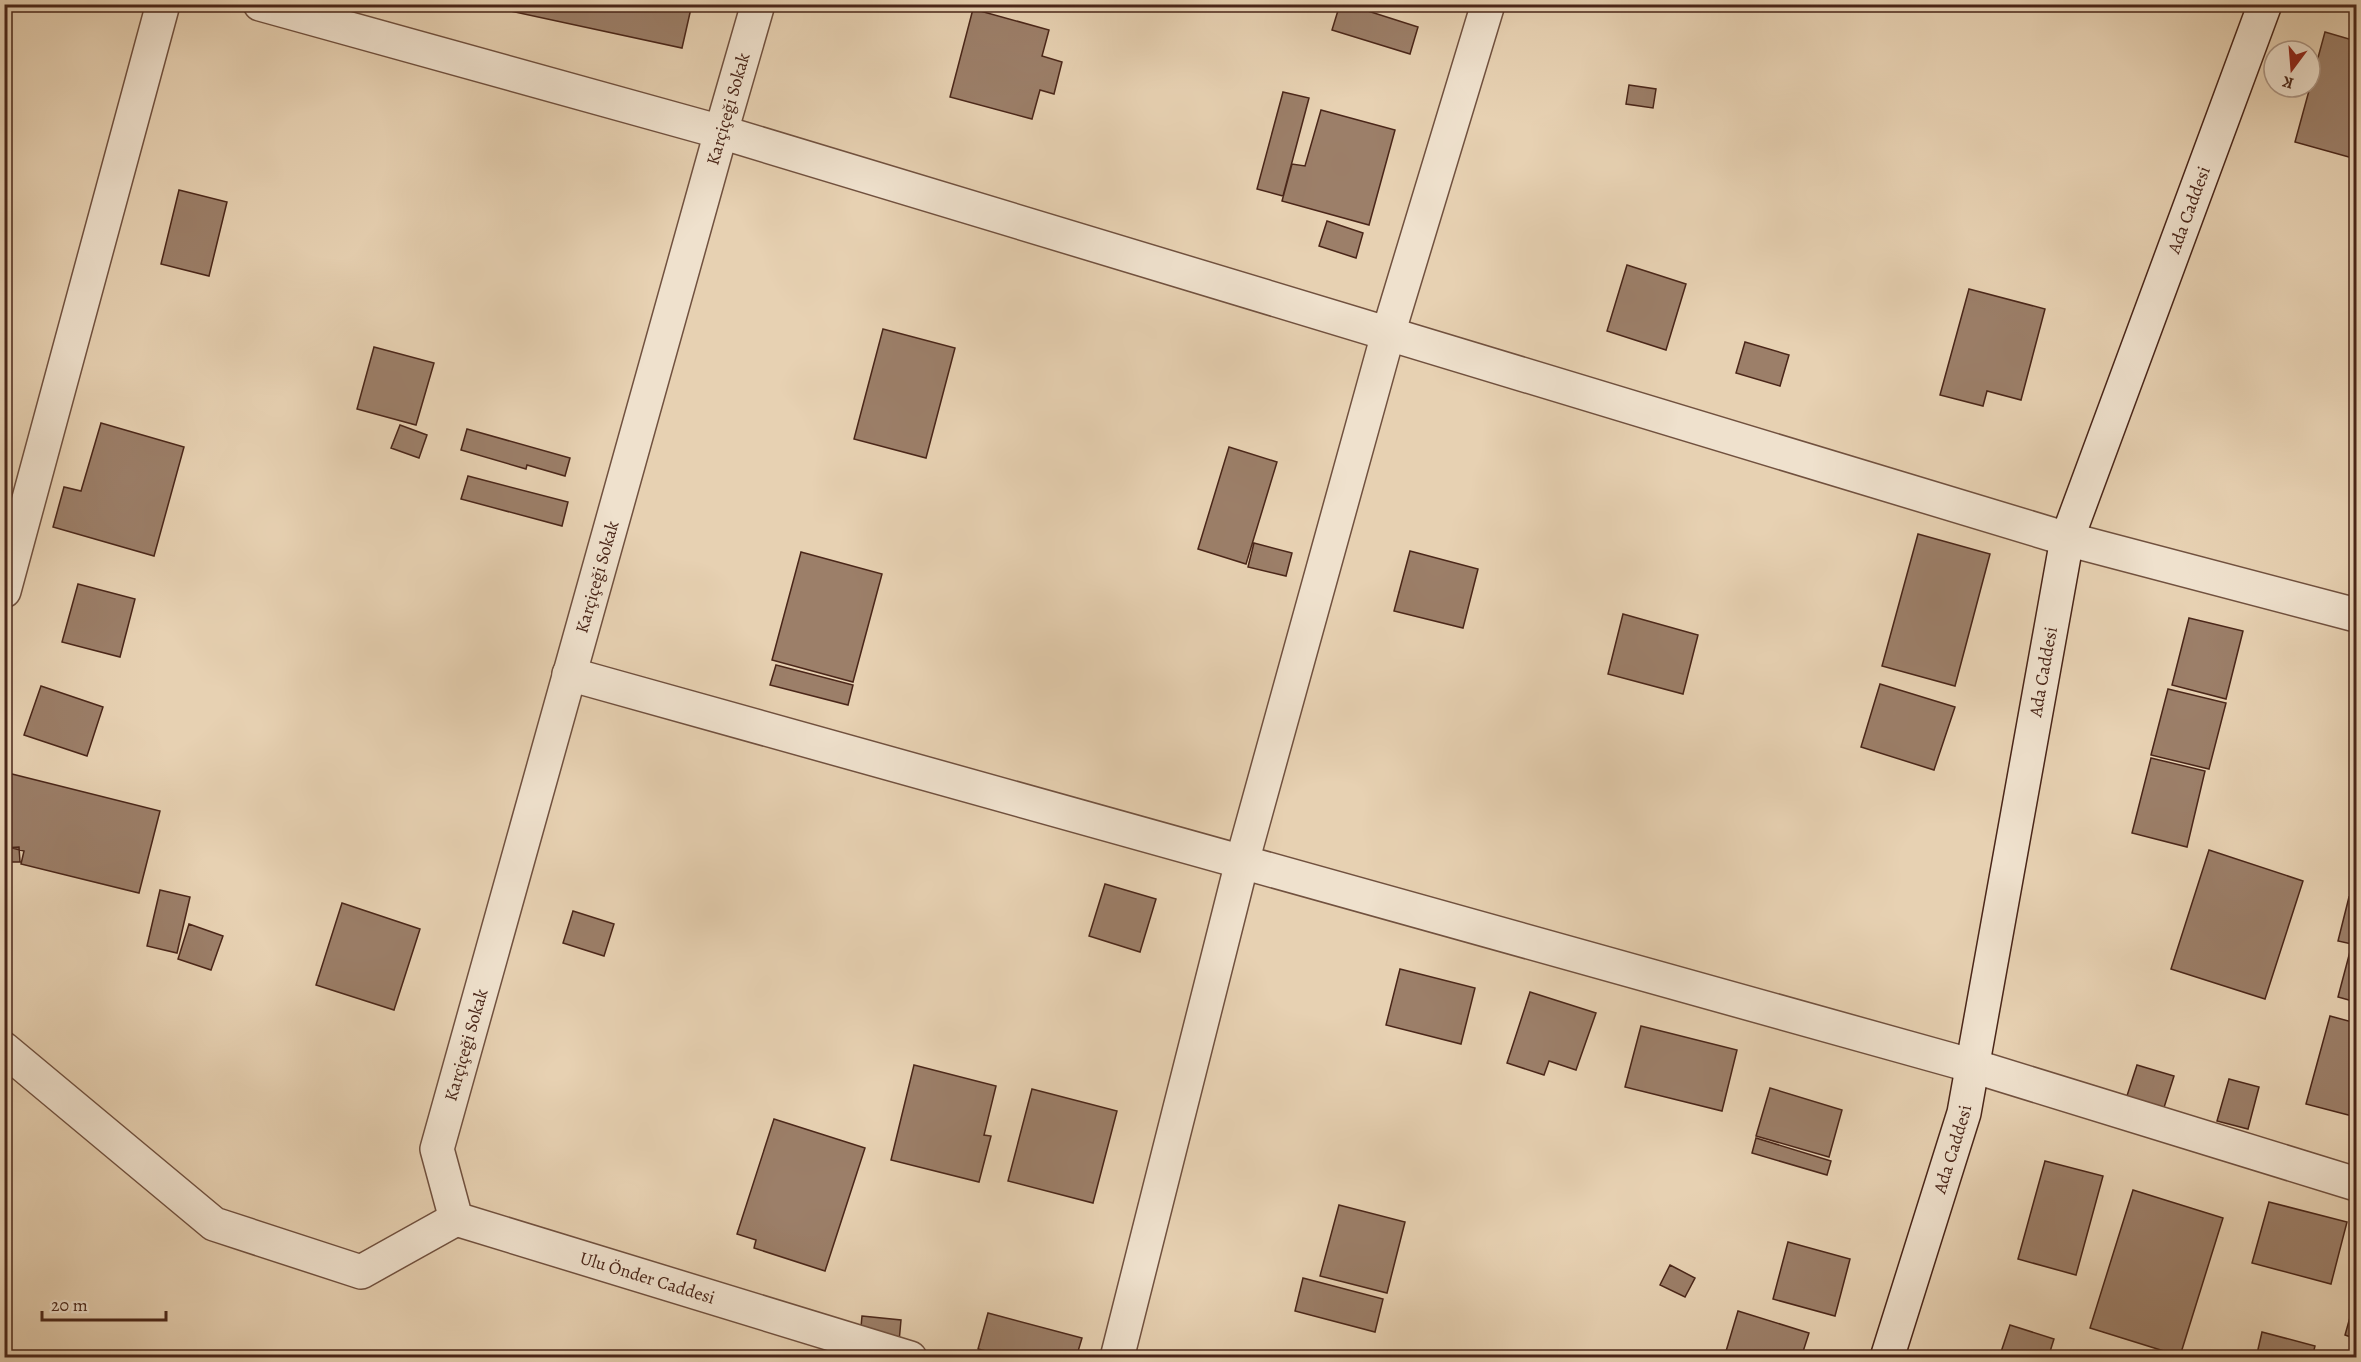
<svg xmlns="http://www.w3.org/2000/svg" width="2361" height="1362" font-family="Alegreya,serif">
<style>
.building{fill:#9c7f69;stroke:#4a2619;stroke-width:1.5}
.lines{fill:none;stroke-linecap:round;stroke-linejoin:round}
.minor-casing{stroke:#71513f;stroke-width:36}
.secondary-casing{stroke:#4a2619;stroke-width:36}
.minor{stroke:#efe1cd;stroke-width:33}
.secondary{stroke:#efe1cd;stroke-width:33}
.labels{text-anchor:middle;stroke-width:5;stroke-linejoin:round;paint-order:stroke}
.street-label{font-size:18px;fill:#4a2619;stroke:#efe1cd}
</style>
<rect width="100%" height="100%" fill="#e7d1b2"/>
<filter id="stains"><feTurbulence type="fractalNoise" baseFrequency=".00333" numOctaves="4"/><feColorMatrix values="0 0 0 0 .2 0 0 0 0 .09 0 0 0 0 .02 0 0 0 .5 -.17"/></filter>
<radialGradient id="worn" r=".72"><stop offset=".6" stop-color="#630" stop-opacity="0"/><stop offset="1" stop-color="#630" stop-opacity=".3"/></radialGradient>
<path class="building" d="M449,4H484L482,11Z
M502,4H692L682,48L501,9Z
M1340,4H1346L1418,27L1410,54L1332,30Z
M973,9L1049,30L1042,56L1062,62L1054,94L1040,90L1032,119L950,97Z
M2325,32L2356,41V159L2295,142Z
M1629,85L1656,89L1653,108L1626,104Z
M1283,92L1309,98L1283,196L1257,189Z
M1321,110L1395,130L1369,225L1282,201L1292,164L1305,166Z
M179,190L227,202L209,276L161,264Z
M1327,221L1363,233L1356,258L1319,246Z
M1627,265L1686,284L1666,350L1607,331Z
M1969,289L2045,309L2021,400L1987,391L1983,406L1940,395Z
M883,329L955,348L926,458L854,439Z
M1745,342L1789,355L1780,386L1736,373Z
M374,347L434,363L416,425L357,409Z
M101,423L184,447L154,556L53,527L64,487L81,491Z
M400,425L427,435L419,458L391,448Z
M467,429L570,458L565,476L527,465L526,469L461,450Z
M1229,447L1277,462L1246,564L1198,549Z
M468,476L568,502L562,526L461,499Z
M1918,534L1990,554L1955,686L1882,666Z
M1254,543L1292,553L1286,576L1248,567Z
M1410,551L1478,569L1463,628L1394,611Z
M801,552L882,574L853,682L772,660Z
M78,584L135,599L120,657L62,642Z
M1623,614L1698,635L1683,694L1608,674Z
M2189,618L2243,631L2226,699L2172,685Z
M776,665L853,685L848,705L770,685Z
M1880,684L1955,707L1934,770L1861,747Z
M41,686L103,707L87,756L24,735Z
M2168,689L2226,703L2209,769L2151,755Z
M2151,758L2205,771L2187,847L2132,833Z
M4,772L160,811L139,893L21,864L24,851L4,846Z
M19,847L20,862H4V848Z
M2209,850L2303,881L2265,999L2171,969Z
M1105,884L1156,899L1140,952L1089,936Z
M160,890L190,897L177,953L147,946Z
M2349,897L2356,899V1002L2338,997L2352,944L2338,941Z
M342,903L420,929L394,1010L316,985Z
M573,911L614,924L604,956L563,943Z
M189,924L223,936L211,970L178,959Z
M1400,969L1475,988L1461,1044L1386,1025Z
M1530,992L1596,1013L1576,1070L1549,1061L1544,1075L1507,1063Z
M2330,1016L2356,1023V1117L2306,1104Z
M1641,1026L1737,1050L1722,1111L1625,1087Z
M914,1065L996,1086L984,1135L991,1136L979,1182L891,1160Z
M2137,1065L2174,1076L2161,1117L2124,1105Z
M2229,1079L2259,1087L2248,1129L2217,1121Z
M1770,1088L1842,1110L1829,1157L1756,1136Z
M1032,1089L1117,1111L1093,1203L1008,1181Z
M774,1119L865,1148L825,1271L754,1248L756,1240L737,1234Z
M1756,1138L1831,1161L1827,1175L1752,1153Z
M2045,1161L2103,1176L2076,1275L2018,1259Z
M2133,1190L2223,1218L2180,1356L2090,1328Z
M2269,1202L2347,1222L2331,1284L2252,1263Z
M1339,1205L1405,1222L1387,1293L1320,1276Z
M1788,1242L1850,1259L1835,1316L1773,1299Z
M1670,1265L1695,1278L1685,1297L1660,1285Z
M1303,1278L1383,1299L1375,1332L1295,1311Z
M2356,1296V1339L2345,1335Z
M1738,1311L1809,1333L1801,1358H1724Z
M988,1313L1082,1338L1076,1358H1012L978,1349Z
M862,1316L901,1320L899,1342L860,1338Z
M2010,1325L2054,1339L2048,1358H1999Z
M2262,1332L2315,1346L2312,1358H2256Z"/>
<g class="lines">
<defs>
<g id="minor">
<path d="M260,4L721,132L2067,539L2356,615"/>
<path id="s1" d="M758,4L721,132L437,1149L456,1219L910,1358"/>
<path d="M4,591L163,4"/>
<path d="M569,674L1973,1066L2356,1184"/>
<path d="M4,1049L214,1224L361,1272L456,1219"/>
<path d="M1117,1358L1242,862L1388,334L1488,4"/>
</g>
<g id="secondary">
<path id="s2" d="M1887,1358L1964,1113L2067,539L2265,4"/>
</g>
</defs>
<use href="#minor" class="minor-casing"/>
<use href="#secondary" class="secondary-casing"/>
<use href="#minor" class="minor"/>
<use href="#secondary" class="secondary"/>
</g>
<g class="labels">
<g class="street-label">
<text transform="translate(728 109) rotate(-74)" y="6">Karçiçeği Sokak</text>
<text dy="6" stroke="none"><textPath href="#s2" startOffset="1191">Ada Caddesi</textPath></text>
<text transform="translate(597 577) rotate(-74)" y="6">Karçiçeği Sokak</text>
<text dy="6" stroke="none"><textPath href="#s2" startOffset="705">Ada Caddesi</textPath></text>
<text transform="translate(466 1045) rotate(-74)" y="6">Karçiçeği Sokak</text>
<text dy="6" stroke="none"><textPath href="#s2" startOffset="219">Ada Caddesi</textPath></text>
<text dy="6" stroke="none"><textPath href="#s1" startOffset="1462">Ulu Önder Caddesi</textPath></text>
</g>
</g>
<rect width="2361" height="1362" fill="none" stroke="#e7d1b2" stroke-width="24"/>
<rect x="6" y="6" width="2349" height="1350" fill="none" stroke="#4a2619" stroke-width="3"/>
<rect x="12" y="12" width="2337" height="1338" fill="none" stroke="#4a2619" stroke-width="1.5"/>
<g transform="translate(2292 69) rotate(196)"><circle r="28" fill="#efe1cd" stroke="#ad9685" stroke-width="1.5"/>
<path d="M0-4.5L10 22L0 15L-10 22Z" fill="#8f2418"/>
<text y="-9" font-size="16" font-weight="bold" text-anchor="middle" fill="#4a2619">K</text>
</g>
<path d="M42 1311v9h124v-9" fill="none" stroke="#4a2619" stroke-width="3"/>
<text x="51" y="1311" font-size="18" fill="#4a2619" stroke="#efe1cd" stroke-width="4.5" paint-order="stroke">20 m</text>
<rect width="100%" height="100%" filter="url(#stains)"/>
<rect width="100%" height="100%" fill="url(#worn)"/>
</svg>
